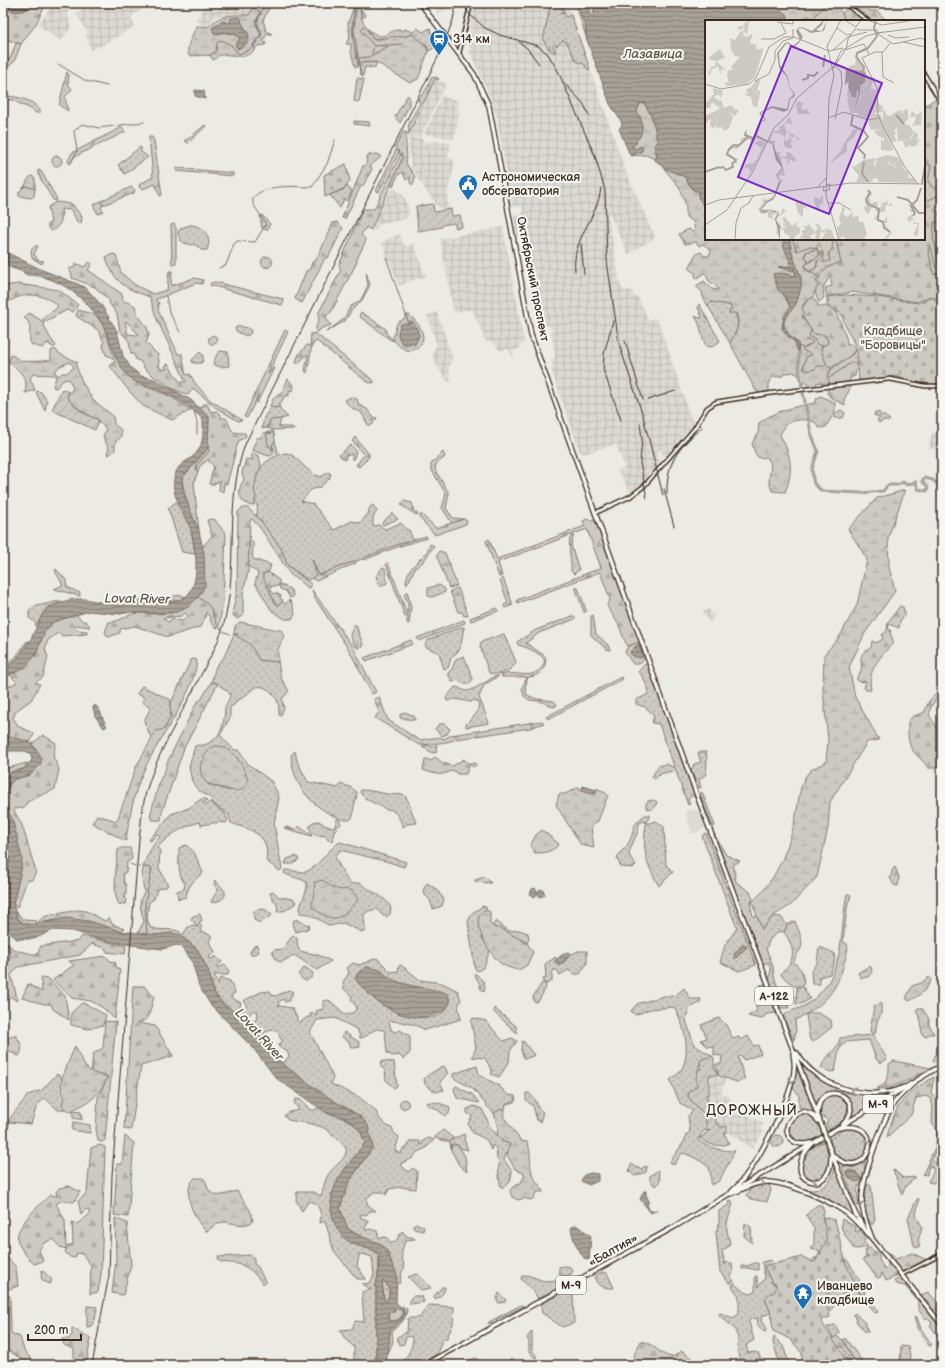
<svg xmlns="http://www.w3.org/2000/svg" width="945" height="1368" font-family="'Balsamiq Sans',sans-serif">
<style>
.built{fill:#dcdad4}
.industrial{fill:url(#industrial-grid)}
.grass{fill:url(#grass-dots);stroke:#847a71;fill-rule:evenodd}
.forest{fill:url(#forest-firs);stroke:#847a71;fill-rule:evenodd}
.wetland{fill:url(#wetland-marsh);stroke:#847a71;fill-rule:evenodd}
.cemetery{fill:url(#cemetery-stones);stroke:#847a71}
.garden{fill:url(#garden-furrows);stroke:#847a71}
.water{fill:url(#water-rules);stroke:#7c7167;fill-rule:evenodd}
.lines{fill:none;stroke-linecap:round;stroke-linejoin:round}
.stream{stroke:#7c7167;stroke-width:1}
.river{stroke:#a8a198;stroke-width:3}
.tertiary-casing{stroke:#3b2a1e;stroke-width:5.5}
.secondary-casing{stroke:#3b2a1e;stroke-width:5.5}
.primary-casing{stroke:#3b2a1e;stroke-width:6}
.trunk-casing{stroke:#3b2a1e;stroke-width:6}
.tertiary{stroke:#f6f6f2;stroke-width:2.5}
.secondary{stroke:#f6f6f2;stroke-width:2.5}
.primary{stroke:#f6f6f2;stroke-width:3.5}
.trunk{stroke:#f6f6f2;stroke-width:3.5}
.rail{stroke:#3b2a1e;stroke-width:1}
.primary-bridge-casing{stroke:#3b2a1e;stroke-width:6;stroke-linecap:butt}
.primary-bridge{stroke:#f6f6f2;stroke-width:3.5}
.oneway{stroke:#989088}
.labels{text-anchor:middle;stroke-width:4;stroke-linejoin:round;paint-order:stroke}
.shield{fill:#f6f6f2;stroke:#73675e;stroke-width:1}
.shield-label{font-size:11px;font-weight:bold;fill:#3b2a1e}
.poi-label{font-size:12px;fill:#3b2a1e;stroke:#f6f6f2;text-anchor:start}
.street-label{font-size:12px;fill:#3b2a1e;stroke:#f6f6f2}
.park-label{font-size:12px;fill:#605248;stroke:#f6f6f2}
.water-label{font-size:13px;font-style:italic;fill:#615449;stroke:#f6f6f2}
.quarter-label{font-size:14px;letter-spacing:1px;fill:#3b2a1e;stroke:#f6f6f2}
.inset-river{fill:none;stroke:#a8a198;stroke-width:2}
.inset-road{fill:none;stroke:#a59d95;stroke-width:1}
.view{fill:#7b2cbf;fill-opacity:0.15;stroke:#7b2cbf;stroke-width:2}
.inset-edge{fill:none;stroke:#3b2a1e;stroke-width:2}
</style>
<defs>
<pattern id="industrial-grid" width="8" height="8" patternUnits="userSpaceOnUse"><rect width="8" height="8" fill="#dcdad4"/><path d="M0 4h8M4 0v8" fill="none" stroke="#bebbb6"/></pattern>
<pattern id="grass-dots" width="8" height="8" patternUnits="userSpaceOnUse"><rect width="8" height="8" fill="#cdcac4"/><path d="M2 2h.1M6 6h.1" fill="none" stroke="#b1aea8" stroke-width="1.8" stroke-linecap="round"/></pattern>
<pattern id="forest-firs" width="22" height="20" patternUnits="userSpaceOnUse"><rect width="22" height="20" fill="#cdcac4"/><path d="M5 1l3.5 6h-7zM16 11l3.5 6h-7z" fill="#b1aea8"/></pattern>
<pattern id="wetland-marsh" width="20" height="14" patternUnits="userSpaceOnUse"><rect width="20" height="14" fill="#cdcac4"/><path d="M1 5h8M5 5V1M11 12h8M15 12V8" fill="none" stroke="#b1aea8"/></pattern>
<pattern id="cemetery-stones" width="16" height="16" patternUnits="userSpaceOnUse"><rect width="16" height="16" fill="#cdcac4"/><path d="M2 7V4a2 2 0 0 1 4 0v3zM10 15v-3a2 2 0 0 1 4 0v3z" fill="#b1aea8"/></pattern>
<pattern id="garden-furrows" width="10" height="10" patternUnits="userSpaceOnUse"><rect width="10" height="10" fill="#cdcac4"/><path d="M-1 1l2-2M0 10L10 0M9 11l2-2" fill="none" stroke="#b1aea8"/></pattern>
<pattern id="water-rules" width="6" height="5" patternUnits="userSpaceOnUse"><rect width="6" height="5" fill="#a8a198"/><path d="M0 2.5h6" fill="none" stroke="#8a837b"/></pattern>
</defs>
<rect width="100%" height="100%" fill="#ebeae5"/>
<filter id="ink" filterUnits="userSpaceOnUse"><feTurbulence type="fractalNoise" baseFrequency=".025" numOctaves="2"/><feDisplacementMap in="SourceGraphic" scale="8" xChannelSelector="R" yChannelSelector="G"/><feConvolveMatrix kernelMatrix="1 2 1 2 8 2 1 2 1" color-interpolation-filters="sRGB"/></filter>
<g filter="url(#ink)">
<path class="built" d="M694,809L700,812L706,828L692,834L685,811Z"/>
<path class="industrial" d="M54,3H75L67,13L71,27L61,41L38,25Z
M100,3H148L149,5L130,17L135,26L101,46L91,50L86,36L88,34L76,13L90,5L92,8Z
M207,3H264V4L257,9L253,8L249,15L220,16L213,18L208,26H204L196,20Z
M424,3H451L450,8L438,13L433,4L427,7Z
M474,3H567L625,169L655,238L628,254L607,209L620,285L625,292L631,289L635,297L638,296L648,320L657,318L693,423L692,428L685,433L666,456L663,455L661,450L657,452L660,464L640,485L630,492L618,471L624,468V465L616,444L583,454L579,450L551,369L553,366L551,360L554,358L555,353L550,325L538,326L522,237H517L515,227L514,215L523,214L522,205L512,207L497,117L488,92L470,52L468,42Z
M435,79L446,84L420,138L408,137Z
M442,96L459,101L457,111L460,112L454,139L424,134Z
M409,138L423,139L424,143L437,141L451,143L448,157L455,161L448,191V209L440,210L417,178L411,166L409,154Z
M392,188L402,193L409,208L408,218L378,225L376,230L373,231L376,220Z
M503,227L524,342L520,348L513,351L514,355L512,357L508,349L501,351L491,341L486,342L472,309L454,313L440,239Z
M400,234L404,246L414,244L426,277L413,280L399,286L382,243L386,240Z
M437,312L452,357L449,370L451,382H448L437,367L432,353L437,345L427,315Z
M932,433L942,435V451L929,448Z
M707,609L710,610L711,613L715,616L710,622L704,615H701Z
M709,1075L726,1078L721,1094L729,1096L733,1114L741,1115L742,1113L764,1123L760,1129L764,1131L752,1149L728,1132L727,1126L720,1127L716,1124L715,1108H710L706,1100V1094H709Z"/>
<path class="grass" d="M264,3H274L268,10L263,20L266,31L272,34H267L263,41L266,43L265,45L258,46L255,49L254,46L262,34C258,25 256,22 261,13L257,9Z
M351,3H360L361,9L366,16L362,18L361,10L357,8L354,9L352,29L358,67H355L351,52V44H346L350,37L348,23L353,9Z
M551,3H560L564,12L560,14L564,13L566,17L571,15L590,69L588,70L584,64L576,61L567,43L563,40L557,46L555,44L553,47L555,49V53L549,49L550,47L548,48L543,40Z
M417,28L423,32L430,28L435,47L429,51L427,46L413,34C405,37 382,40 373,38L368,29C385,43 384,32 400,29L402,32L405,29L413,32Z
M16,43L21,44L14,62L3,71V64L10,59Z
M359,61L361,63L376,62L375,68L365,67L363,76L361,75Z
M67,72L69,75L68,84L72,89L65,97L68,111L59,105Z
M436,77L439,79L438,80L435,79L408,135L406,136C405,145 408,154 406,163L415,177L413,185L410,183V177L406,180L403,172L398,175L393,186H390L403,157L395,148L404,130L406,134L409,131C406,122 417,111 420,103L418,100L428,87L431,78Z
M3,92L7,96C18,97 34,100 40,110V113H36C29,106 20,106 14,100H5Z
M407,96H409V106L400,123L395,117Z
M205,125L206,126L188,143L185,141V140L188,139Z
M140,147L142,149L140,151L148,157L125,174L118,165Z
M924,159H927L931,167L928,182L937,188L942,185V194L925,202Z
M32,176L35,178V189L25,186L28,179Z
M347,186L352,191L347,201L344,199L340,208L330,195L345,189Z
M101,201L103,205L101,208L104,211L98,214L93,205Z
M262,215L270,224L267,230L262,228L260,216Z
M934,222H942L938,239L941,270L940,272L934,275L928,250L929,247L931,246L937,268L939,266L935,244L933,240Z
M190,225C203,225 213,237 207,250H201L196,245C186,244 179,244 178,232L181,228Z
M832,239H836L841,263L828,267L820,276L810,271L816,268L819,256L808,262L805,256L806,252L817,249L818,253L823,252L830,260L828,253L832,250Z
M261.5 262a5.5 5.5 0 1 1 11 0a5.5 5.5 0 1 1-11 0Z
M366,272L370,285L362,300L351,311L345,321L326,332L344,319L350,307L361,300L368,285Z
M711,302L730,305C740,320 740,326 730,343L708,306Z
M699,304L720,341L712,347L706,346C700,334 703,329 695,316L699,318L702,317L698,308Z
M239,326L248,328L251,331L250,334L246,336L236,331L235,328Z
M811,330L814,334L825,335L828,341L827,344L822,346L817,345L815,340L809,337Z
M208.5 340a4.5 4.5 0 1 1 9 0a4.5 4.5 0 1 1-9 0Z
M855,349L857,366L852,362L828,379L827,376C834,361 851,361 855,349Z
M220,351L228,352L229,366L220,367L213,364L217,354Z
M200,352L203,355V361L201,363H193L192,360Z
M351,397L357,399L359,405L367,409L373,417L377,418L376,420H372L374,423L372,425H368L361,412C354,410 349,407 345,400Z
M279,406L282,412L288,417L274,421L267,426V428L262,429L264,417L271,407L277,408Z
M208,448L209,451L197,465L196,470L198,471L194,483L199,531C191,513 184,497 182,478Z
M443,452L445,457L436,464L435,470L449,493L446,508L453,518L463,519L452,523L442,508L446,494L431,469V464Z
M286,453L291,454L315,476L317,475L321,477L328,472L331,474L329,479L319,488C306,489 310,494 301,501L313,504L334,530L352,521L360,523L368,514L370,507L373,505L377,511L373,517V526L379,525L385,529L401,523L407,530H409L413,540L319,575L312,559L316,576L308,580L287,565L282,550L256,515C260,508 254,499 254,491C254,470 266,457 286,453Z
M176,502L191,529L195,554L182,552L168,508Z
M392,513L398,519L383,525L382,523Z
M574,535L571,545L579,570L574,574L571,571C572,560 568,549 570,538Z
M249,540L252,541C255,546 251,552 253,559L271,565L269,571L263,574V577L278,605L282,602L285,604L289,600L292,603L295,614L292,619H285L272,611L255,583L258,573L248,566Z
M430,544L434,546L423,562L415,568L409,581L406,584C406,564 427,559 430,544Z
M383,567L385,568L387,583L380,586L376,577Z
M56,569L66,580L67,587L80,593V596L54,589L63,585L55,571Z
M280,584L290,589L293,594V597L290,598L286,591L280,589Z
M439,585L445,589V592L432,597L428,596V588Z
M575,587L578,588L586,610V612H584Z
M407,591L411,607L409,624L407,623L408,604L404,594Z
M181,595L186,597L173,602L166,601L118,606L97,603L128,602L147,598L155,599Z
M59,601L62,602C45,608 44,611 36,627L35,622L29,618V612L33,607Z
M593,615L596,634L608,645L610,650L606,649L591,635V616Z
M573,616L575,617V619L539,633L526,643L545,656C548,668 539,677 528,677L525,688L527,695L537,699L554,701L557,705L554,707L540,701L529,700L524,696L522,688L527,677H502L501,675C511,671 522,676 532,674C538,672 548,664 543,658C538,652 526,647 518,645L517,642L536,630Z
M461,627H464L460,649L451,658L448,668L444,669L439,653L426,647L425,645L428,640Z
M234,634L250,643L259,660L278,662L281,678L289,691L282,699L284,708L281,715H279C279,711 279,704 277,700C273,692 263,683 254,688C248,692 246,698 237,700L234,705L230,707V718L220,735L234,750H238L248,764L272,782L279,797L274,824L282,869L280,871L266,861C271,834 251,830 231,823L229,815L211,802L212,799L197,789L192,781L189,767L195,746C199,744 201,746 204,745C222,739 224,724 225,708C226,703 230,700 230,693L215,682L211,683L216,666L224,657ZM201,761L230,791L208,784Z
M504,634L516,662C513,671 498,676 489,673L480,646L481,642Z
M640,642L645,659L639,664H633L625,652L628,646ZM639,645L643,657L639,658L632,655Z
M464,656L473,679L469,684H464L458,680L452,682L448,673L452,669L456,659Z
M645,664L648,665L695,797V798L692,795L688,800L690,804L688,805L659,724L652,723L654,715L645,707L636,704V700L647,695L649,691L643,677L638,672Z
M495,676H499L484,685L479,697L489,723L466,727V724L477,713L479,705L477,701L474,700L471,702L455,699L447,701L446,698L455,687C459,687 463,691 467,691C470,692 491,679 495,676Z
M142,686L171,700C171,722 169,726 151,738L144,721L151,707L142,702L144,697L137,694Z
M405,712L414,716L415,720L400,718V715Z
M439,724H444L450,729L447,734L442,736L435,729Z
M295,751L297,761L308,782L338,788L341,784L350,787L357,792C357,798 355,801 354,806C353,811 355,814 351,819C345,822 340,818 334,816C309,804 293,784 291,755Z
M701,752H706L707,760L706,774L699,780L701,788H699L691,771L694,764L701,762L698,753Z
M666,764L673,767L672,771L660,774L655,779L652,777L658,766Z
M361,790C375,790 389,797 403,794C411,801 411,815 417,823L407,824L403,827C400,819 398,814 390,809L387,810C379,804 364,801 360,792Z
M702,792L715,826L713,827L700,794Z
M201,799H206L207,801L203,803L205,805L210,802L225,814L228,820L226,823C218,821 210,824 201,825L200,822C184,826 168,835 157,848L160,850L159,868L168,885L166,887L157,889L154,899L149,902L147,918L150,927C161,933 175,925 183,935L188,927L193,925L198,927L191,919L193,916L200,914L202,921L198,923L202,927L200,928L201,933L204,932L212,936L209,941L215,952L209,958L212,959L215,956L222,962L217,967H221L224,965L229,969L228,975H214L218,984L220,978L230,981L235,993L231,995L232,998L241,1003L240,1006L243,1010L247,1005L243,1001L261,992L270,991L272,995L276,996L289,990L293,992L289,1001L285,1002L284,999L278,1002L279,1006L292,1008L297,1018V1021L300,1023L307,1017H311L310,1014L314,1013L315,1016L317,1015L316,1011L323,1009V1001L329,1000L346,1015L354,1012L357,1008L351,999L352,996L344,989L343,982L349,973L347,968L353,963L359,965L377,958L391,972L398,971L399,966L401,965L420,980L442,983L458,991L461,1000C456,1008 460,1011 461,1019L425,1030C416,1024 400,1021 389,1021L391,1030L395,1032L400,1030L410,1036V1053L403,1059L399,1055L392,1056L387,1053L385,1031C371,1025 372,1036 360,1038L358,1030L335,1018L317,1020L310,1032L333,1077L331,1084L359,1097L375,1110L380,1119L387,1126L393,1129V1132L399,1137L395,1151L401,1154L403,1148H407L410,1141H420V1145H422L423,1141L428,1138L434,1140L426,1148L417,1152L413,1158L400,1164L408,1172L413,1168L417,1171L416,1189L401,1187L389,1189L386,1195L382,1192H374L366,1199L368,1205L376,1211H370L366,1215L361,1214L360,1217L369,1221L365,1228L366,1231L369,1229L377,1231L379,1238L386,1237L391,1243L396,1241L402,1231L408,1237H412L415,1239L406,1240C401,1250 400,1256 405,1267L402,1271L400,1283H396L397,1275L387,1251L348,1229L340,1208L349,1182L373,1147L360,1116L329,1098L281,1063L285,1061L289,1056L287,1051L283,1050L278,1046L283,1040L280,1038L279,1034L274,1029L263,1033L271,1046L267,1049L249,1022L222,1003L214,992L208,970L197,949L180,935L171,933L156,935L138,933L144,921C141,911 137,900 145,892C137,873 147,851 160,837L157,834L151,841L149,840L171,814L189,808ZM361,970L412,986L439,991L447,994L450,999C449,1001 449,1006 447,1008C434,1028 393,1013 378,1002C370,997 363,987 356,980V975ZM254,1010L257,1011L258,1016L255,1021H251L246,1018Z
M653,800L657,802L655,807L650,810L646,808V804L648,801Z
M645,815H650L646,823L644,821L639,823C639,836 630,843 629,855L636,865L633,868L621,867L617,858C620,852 626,848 629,842C636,828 630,826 645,815Z
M339,819L341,824L334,831L332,841L328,840L326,836L315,835L309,828L313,822L319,821L326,826L335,827L336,820Z
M656,821L664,827L666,865L673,872L659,886C646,863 642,851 646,824Z
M713,832L726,855L740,861L733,865L736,882L750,892L753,899L750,904L753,916H757L762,929L773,916L781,917L787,925L784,932L780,931L770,939L766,949L773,966L774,976L777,985L789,1008H780L769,979L771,970L769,963H763Z
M706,833L756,965L739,971L720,962L725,945L737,928L702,836Z
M340,842L406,862L404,867L389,862L340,850L335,857L346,878L352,884L360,883C370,892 385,895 391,908L390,914L386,917L382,915L377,909C357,913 366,917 365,931L362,932L343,923L330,926L309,914L300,913C299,901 308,894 307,883C302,878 292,878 284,873L285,870C291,870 298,872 304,872C316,870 328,849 340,842Z
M186,845L194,852L203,873C194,880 188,885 186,897L178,899L177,891L184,889L185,884C177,874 179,860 179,848Z
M296,856L299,859L294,864H285L287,859Z
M215,880L225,891V896L221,900L212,903L211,901L218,890L214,884Z
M427,883L436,889L444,899L442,906L433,909L430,900L425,895L423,890Z
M273,891L279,897L294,899L296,903L286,910L277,912C280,903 272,901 270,893Z
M847,894L851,895L847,908L843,942L847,944L848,948C839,987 831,1002 795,1020L796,1031L794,1040L783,1017C787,1011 796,1010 802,1007C808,1004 815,999 819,994C845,968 840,928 847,894Z
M483,906L487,908L483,911L482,938L490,950L484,967L478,971L475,969L468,922L472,913Z
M261,909L266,910L272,915L260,923L254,920V911Z
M294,920H298L310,926L307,929L296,932L293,924Z
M496,921L509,931L519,930L528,933L529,939L527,943L495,928L492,926Z
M293,935L297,938L298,948L300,951L318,955L331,961L317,970C307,965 303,960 294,955L282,962L277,961L272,952L274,950L283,949Z
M257,945L259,952L251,955L250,952L254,946Z
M820,947L834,953C836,960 833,966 830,974L819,977L820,984H812L811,971L817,963L819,948Z
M578,951H587V963L580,974H575L568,970L560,975L557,970H554L552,973V981L547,984L543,982V979L546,978L545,964L556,957V961L562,965L570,955Z
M305,967L313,973L312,977L306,981L302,979L298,974Z
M474,974H476C482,980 487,983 484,992L480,988V984Z
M542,983H545L546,988L539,1000L536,1002L534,1001L533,997Z
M765,984L776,1013L767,1014L761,1019L748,1016L757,1011L755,1006L765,1002L760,985Z
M797,987H803L810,999L801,1004H796Z
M684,988L690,999H701L700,1003L689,1008L686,1020L694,1045L712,1056L702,1059L700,1062L697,1087L689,1092L688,1097L705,1115L707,1128L710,1130L703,1131L698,1140C707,1148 723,1151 735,1151L719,1181L711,1185C711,1179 711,1173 709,1168C707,1164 687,1153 682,1153L674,1165L670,1162L685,1140L686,1135L690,1132L688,1116L693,1111L680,1103L670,1080C673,1077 678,1075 681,1070C692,1053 684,1023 674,1007L650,1009L635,1015L631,1011L637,1004L664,996H675Z
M494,1008L516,1026L517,1033L494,1012Z
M473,1018L486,1021L503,1041L512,1038L517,1041L510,1051L509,1062L499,1077L491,1074L492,1071L485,1058L472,1057L476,1048L471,1021Z
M344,1032L359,1042L360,1047L353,1048L350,1046V1043L342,1037Z
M522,1041L524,1042L534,1055L533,1056L524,1059L521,1050Z
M382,1061L394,1062L397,1086L394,1088L386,1080L385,1070L380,1066Z
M800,1062C821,1081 849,1095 879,1095C883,1095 887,1093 891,1093L850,1118C857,1097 841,1087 822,1095L816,1107Z
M444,1066L447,1071V1074L440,1082L444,1090L435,1092L425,1084L424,1079C427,1075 439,1068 444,1066Z
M477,1066L479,1075L498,1085L508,1095L515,1096L516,1099L514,1102L506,1104L505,1110L501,1109L494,1113C489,1110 480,1097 475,1091C469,1085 460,1083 453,1077V1074Z
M796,1067L812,1107L811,1111L799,1107V1095L793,1088Z
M57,1074L62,1078L65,1109L58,1110L45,1098L37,1105L31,1124L10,1122L3,1140V1131L11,1117L28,1095L42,1090Z
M456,1086L473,1095L479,1103L457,1098L454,1089Z
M526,1093H529L536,1101L538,1108L543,1112L540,1122L537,1120L533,1106L526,1100Z
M830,1095C840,1095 844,1098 848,1107L845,1119L829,1130L826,1124L828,1121L824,1117L822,1118C818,1109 821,1100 830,1095Z
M295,1099L302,1100L310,1110H315L319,1107C339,1122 354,1113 365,1142L331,1195L351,1243L375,1251L379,1257V1268L376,1286V1365H354V1347L345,1339L340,1330L352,1329L355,1321L364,1322L362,1292L371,1289L362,1284L370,1283L374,1275L372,1257L363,1254L359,1255L357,1266L366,1279H357L334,1251L325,1221L320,1223L321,1214L317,1204L309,1201L302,1211L296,1200L297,1192H313L321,1196C323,1190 324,1183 327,1177C332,1166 348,1160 346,1148C340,1143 336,1137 330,1132C320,1123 301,1123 288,1120L284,1116L289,1112L299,1110L294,1102Z
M399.5 1104a4.5 4.5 0 1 1 9 0a4.5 4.5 0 1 1-9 0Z
M428,1102L439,1103L450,1107L449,1114L445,1116L438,1110L427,1105Z
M474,1106L482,1109L491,1128L502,1141L510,1144L504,1160L512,1171L510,1182L504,1187H501C499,1179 497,1169 500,1162L497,1159L496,1148L493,1145L491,1150L487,1140L473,1133L468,1124L472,1116L467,1113V1109Z
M806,1114L816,1119L822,1135L808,1142L797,1141L789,1131C788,1119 796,1115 806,1114Z
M848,1128C886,1132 861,1180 837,1156C833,1152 831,1144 830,1139L842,1130Z
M464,1134L465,1136L464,1139L468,1150L460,1148L458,1145L452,1144L451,1150L450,1142L453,1139Z
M771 1141a6 6 0 1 1 12 0a6 6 0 1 1-12 0Z
M822,1142H824C830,1157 832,1164 823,1178L811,1179L802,1172C801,1155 808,1150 822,1142Z
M865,1162L864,1179L857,1189L859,1205L856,1206L842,1167L846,1166L853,1168Z
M631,1164L640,1169L647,1166L646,1172L635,1176L629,1171Z
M835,1168L855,1218L835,1204L804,1190C806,1188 809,1190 813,1190C826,1189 832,1179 835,1168Z
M893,1169L903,1178L916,1177L905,1187L902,1195Z
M658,1170L660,1181L655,1186L650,1180V1176Z
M766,1184L769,1185L771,1190L767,1202L751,1199L746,1195L753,1187Z
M868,1184L871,1186L875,1220L872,1225C863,1216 862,1195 868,1184Z
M917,1199H919L916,1215L922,1227L918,1241L920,1246L916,1248L914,1245L908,1218Z
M731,1200L733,1203L727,1223V1231L730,1243L728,1247L722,1251L725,1265L726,1262L732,1263L733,1274L730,1276L734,1281L730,1284L720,1272L716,1232L719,1224V1211L730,1204L729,1201Z
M817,1205H821L824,1211L822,1218L831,1239L821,1260L813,1259L818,1257L820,1251L811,1249L814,1245V1228L806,1215Z
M842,1219L855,1227L856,1232L860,1230L867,1238L863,1241L868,1247L857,1249L853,1248C849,1239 838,1230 842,1219Z
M416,1223L424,1227L423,1231L414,1229L413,1226Z
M745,1223L751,1227L752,1243L744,1236Z
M842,1255H843C852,1266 860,1280 865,1294L862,1296L858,1295Z
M771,1260L773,1264L765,1266L768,1276L777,1287L776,1290L765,1299L771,1313L762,1316L761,1321L766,1328V1331L764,1332L757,1324L758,1318L750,1319L749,1322L754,1340L746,1345L748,1353L755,1352L759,1354L762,1365C737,1367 737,1359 738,1337L736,1334V1330L719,1315L720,1313L733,1318L739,1314V1296L732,1287L734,1283L744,1292L751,1294L755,1292V1276H757L758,1287L765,1278L762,1262Z
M755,1263H758V1270L748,1268L742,1269V1266L744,1265L747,1266Z
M566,1266L570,1267L573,1271L571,1274L565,1276L559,1273V1267Z
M42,1270L52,1280L50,1284L43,1281L41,1277Z
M601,1272L607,1273L614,1288C603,1288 599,1287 595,1277Z
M416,1274L419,1275L431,1288L421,1290L408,1277Z
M527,1275L544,1281L565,1280V1284L538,1299L533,1290L521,1279L522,1276Z
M382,1281C391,1284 390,1293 387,1301L384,1300Z
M578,1285L580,1287L573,1294L574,1323L562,1327L542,1313L541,1306L543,1303L564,1292L570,1291L573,1287Z
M442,1287H445C445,1292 441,1297 435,1299L434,1296Z
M499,1293L506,1300L505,1302L498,1303L497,1299Z
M413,1296H422L424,1302L410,1304V1299Z
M866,1298L871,1300L878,1312L874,1313L870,1306L863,1300Z
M429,1305L454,1307L453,1324L447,1338L442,1340L437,1354L417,1365H411L418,1360L401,1365C406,1356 416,1346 411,1336L406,1337L404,1344L399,1345L397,1337L407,1332L408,1318H419Z
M521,1305L524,1306L488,1324L489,1322Z
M87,1306L97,1307L95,1320L91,1326L87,1327Z
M402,1306L407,1309C406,1321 400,1324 392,1331L393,1342L388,1353L390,1330L402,1320L405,1314Z
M396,1307L402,1311L403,1314L399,1320L390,1321L388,1314L390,1312H394Z
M855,1313L865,1323L868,1332L866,1333L856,1321L857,1319L853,1315Z
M914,1317H917L921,1329L932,1345L929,1346L917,1328Z
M835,1325L839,1332L834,1339L827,1327Z
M532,1331V1350L537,1357L535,1358L529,1352V1342L527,1338Z
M774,1337L783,1346L790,1365H780L773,1342Z
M845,1338L862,1361L863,1365H856L843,1340Z
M901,1346L908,1347L910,1356V1365H900Z
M476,1358L486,1365H464L466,1361Z"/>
<path class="forest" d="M34,3H46L36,24L21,44L8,40L3,41V9C18,12 23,14 34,3Z
M849,3H860L870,11H877L887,21H873Z
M848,8L865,21H841L844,18L842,13Z
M935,99L942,104V185L937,188H933L928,182L931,167L927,164V160L924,159V102L926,105Z
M354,121L369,122L370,126L354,124Z
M122,127L125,132L74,157L70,164L69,163L68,161L72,153Z
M149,137H152L154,141L162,195L160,196L155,184L143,189L139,187L140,184L153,177Z
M396,150L399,152L379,192L376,191Z
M378,154L381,157L370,166L372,169L363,186H361L345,219L342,218L363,166H365L367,162L366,161L368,155Z
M400,155L403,157L371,230L366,227L361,235L366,240L357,259V262L331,312L327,315L326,318L331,325L322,328L318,332L315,330L319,319V312L341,270L339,265L363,209H374Z
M52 161a5 5 0 1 1 10 0a5 5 0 1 1-10 0Z
M177,168L233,173V176L176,171Z
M38,170L41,171L57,199L56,201L53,200L38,174Z
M25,186L35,189L34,196L31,198L19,196V192Z
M131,187L135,190L134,193L103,205L101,201Z
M942,194V205L934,209L935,211L942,213V222H934L933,240L935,244L939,267L936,268L931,247H929L928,250L934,275L940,273L941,270L938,238L942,226V301L930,296L917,302L852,292L827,297L825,288L832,286L830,276L823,288L824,298L819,302C811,290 817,273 829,267C832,265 837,264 841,263L836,239H924V202Z
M56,202L72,204L82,217L81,223H78L71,210L61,209C63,219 61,225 52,231L48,228V224L51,222L48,207Z
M337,222L343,228L328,258H325L302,303L295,299L306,271L310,269L312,262L316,260C322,247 328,236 333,223Z
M174,224L176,228V264H172L171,225Z
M792,239H833L832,250L828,253L830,260L824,263L823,252L818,253L817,248L808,247L797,251Z
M35,246H38L34,254L38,260L44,261L42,264L32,258L31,250Z
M113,254L116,255L121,273L135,285L153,294L167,290L169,271H172L171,286L194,278L203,280L202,284L196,283L155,300L159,303L158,310L178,354H182L186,375L190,374L195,383L210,400L242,420L238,421L215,407L193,388L188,395L171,388L159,378L157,379L145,369L140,361L136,360L134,354H131L129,341L120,331L117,314L109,303L110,301L95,287L72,278V275L69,269L75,267V263L84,267L89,262L92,264L88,270L122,294L123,301L127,302L135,306L137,314L147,327L149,335L146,343L158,355L160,369H167L165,366L168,364L180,382H186L156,317L150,297C126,289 114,283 106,257ZM125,322H127L138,334L137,335L128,334Z
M819,254H821L822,257L817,261L816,268L810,271L805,269V265L819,256Z
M215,282L283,299L284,302L282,305L210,285L211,283Z
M18,284L59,290L78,305L73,312L67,310L44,322L43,319C47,313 54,312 58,306C42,291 19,292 3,306L4,286Z
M813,297L820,307L826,306L838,313V319L841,321C841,329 847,334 847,345L852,344L855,349L853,354L831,368L827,366L821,350L822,346L827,344L828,341L825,335L814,334C805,320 793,310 813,297Z
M78,310L96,315L104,327L114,356L144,386L170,396L191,410L172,420L143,406L129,391L110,366L115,361L113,358L106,355L103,346L104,342L98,330L76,316Z
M361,312L386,329V333L394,341L389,339L359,316Z
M29,313L42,321L49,336L56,346L53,347L47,343L42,348L32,345C26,337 35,324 24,318Z
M285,330L288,332L268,374L273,368H274L257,403L256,402L258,396L247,418L244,417Z
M315,333L374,381V383L367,382L317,341L312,345L307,373L305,371L308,354L297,364L296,361L299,354L307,345L310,346L311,334Z
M852,362L857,366L855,376L850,378L849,391L844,399L845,405L831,398L827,393L830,384L828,379Z
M288,379L294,386L293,391L289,390V396L286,395L277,408L270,406L273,399L282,392Z
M203,404H207L211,412L217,411L221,415V418H226C233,430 228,433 245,433L246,436L238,442L227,484L224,483L223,492L219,490L220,481L211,485L209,484L214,466L209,462V459L200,466L198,471L196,470L197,465L209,451L208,448L209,417L200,407Z
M841,410L845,413L843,418H835L834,414Z
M875,412L877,413L879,412L881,416L883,415L890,420L887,422L885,420L879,423L877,420L880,418L874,415Z
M281,419L279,427H291L295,429L274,430L267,428L270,420Z
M273,431L274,433L267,434L274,450L272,445L275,441L278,452L269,456L252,450L257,438L262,437L263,433Z
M355,437L369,454V457L359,467L356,465L364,455L352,441Z
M351,445L356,451L354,458L352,460V454L346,456L345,460L339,455Z
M253,453L259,456L261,466L257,476L254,490L256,496L254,505L251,506C239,501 236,491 244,480L242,473L246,459L253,460L251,456Z
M404,501L412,503L414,509H411L418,514L416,515L401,505Z
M242,508H248L261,521L282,550L287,565L311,584V587L308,588L296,577H292L261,529L252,519L250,520L248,572L243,593V616L237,619L232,614L237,591L238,512Z
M420,515H422L436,528L464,519L467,521L466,524L435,535L420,518Z
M214,519L226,534L223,602L219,627L216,628L210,621L211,619L206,612L205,618L200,627L168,637L135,626L120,629V633L108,637L105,632L109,622C121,622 128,613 140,613C158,612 179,617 193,602C195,599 199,596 200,593C201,588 201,582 202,577C203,567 205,557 202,547L212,536L207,520ZM185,613L188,616L182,621L176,620L173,618L168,622L163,618L181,616Z
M587,519L595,521L640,642L628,646C622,638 622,630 617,622C614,616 609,611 607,605L610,599L600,572L518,603L517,600L601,568L587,529L498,562L502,576L499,577L486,541L489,539L497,559L585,526L583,521Z
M426,536L427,538L397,547L364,560L363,558L396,545Z
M439,551L445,553L457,586L449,588L437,556Z
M355,561L356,563L316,581L312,578L316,575L313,565L319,575Z
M388,563L408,616L405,617L386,564Z
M269,572L274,577L279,580V586H272L270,589L274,594L276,593L281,596L280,599L283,600L282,602L278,605L275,603L263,577V574Z
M503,578L513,605L505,608L504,605L508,603L500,580Z
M458,588L468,615L464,616L462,612H458L450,591Z
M312,590L353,647L376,692L372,694L349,650L314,597Z
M900,606L903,607L905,614L900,621L899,628L889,624L888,628L891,630L890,633L893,640V643C880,657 867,670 871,690H866L864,688L866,681L860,682L857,680V677L861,672C863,659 856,655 871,648L872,641L876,643L883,639L882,635L887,631L888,622Z
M497,608L498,611L471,621L470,618Z
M76,615L84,622L86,621L90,627L76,625L74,626L78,630L87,631V634L61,636L58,633L48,640L45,649L48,657L43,677L35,683L40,684L31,700L16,711L13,718L19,727L32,732L34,734L30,742L3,735V690L17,682L10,675L26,667L36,654L45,631L53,622Z
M464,620L465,623L419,641L417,638Z
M354,625H356L363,645L359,649L354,645L350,635Z
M411,640L413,644L366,661L364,658Z
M30,641L17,659L3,669V665L16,657L26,642Z
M194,659L197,660C194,696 159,737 144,770C134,791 129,818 126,841L92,823L97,815L117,821L136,767L156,731L165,729L171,715L170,705L191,660Z
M621,677L623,679L548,719L546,717Z
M215,682L217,685L184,748L162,812L161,820H152L150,816L160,780L166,768V765L197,702L201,700L211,683Z
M942,687V692C918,720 935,714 942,739C944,747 942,757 942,765L934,768H928C924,761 918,757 913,751C907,743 908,731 908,722L913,716L924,713L929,701Z
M379,697L388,720L419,740L440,737L444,739L451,735L542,721L544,723L530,728L456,739C449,743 428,744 419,745L375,718L379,712L374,699Z
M43,735L56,743L53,756L59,769L55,789L27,802L24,808L13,809L22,825L36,872L32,880H27L17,908L13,903L21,870L13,822L6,806L5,794L10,784L15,779L30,775L39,753L32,744Z
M428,745L432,747L437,745L436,748L437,752L433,753L422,747Z
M435,757L443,763L453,766L464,759L468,763H475L476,765L473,767L470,764L466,774H457L453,770C441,777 435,774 423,770L425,760L427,759L431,761Z
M27,763L29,765C22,771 12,771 3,777L4,769Z
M298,826L311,834L312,836L284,828L285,827L295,829Z
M3,834L10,859L8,867L3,865Z
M121,848H130L132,859L127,862L126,872L123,873L124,883L126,885V894L124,897L126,899L125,905L123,903L120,905C111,898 117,861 118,850Z
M895,867L899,877L898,886L894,885L890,878L893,869Z
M76,910L86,911L105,921L109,918L112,924L124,929L120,931C94,923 66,914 40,924L39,921C48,912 65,914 76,910Z
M17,912L23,920L37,921V924C26,926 20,923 15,913Z
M82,936L126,946L125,954L107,952L105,948L92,944L80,955L18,967L11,975L18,1001L3,993V938L14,950L37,955L41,946L78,941Z
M106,956L110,961L115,962L117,968L120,970L115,1019L103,1008L91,1001L72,998L53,980L74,965L69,961Z
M41,978L49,979L65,996L69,1020L53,1009L51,1004H44L22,998L28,984L42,992Z
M133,986H144L154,997L148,1018L139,1023L155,1026L173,1056L141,1066L131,1130L124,1129Z
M105,1021L116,1022L105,1140L102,1142L98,1141L96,1129L98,1097L108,1077L91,1073L93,1054L103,1048Z
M15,1035C21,1043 24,1047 19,1056L4,1049V1040Z
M873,1035L887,1059L881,1063L876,1059L869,1040L845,1042L839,1050L835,1071L831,1072L821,1068C825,1055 838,1051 840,1038Z
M942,1048V1060L937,1063L933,1060L939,1049Z
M894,1061L931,1068C913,1078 897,1088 876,1089L885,1084L889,1071V1064Z
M934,1077L931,1093L942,1103V1146L935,1151L932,1160L942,1167V1176L934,1183L928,1182L934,1170L931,1166L928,1168L927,1175L923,1174L936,1145L937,1131L932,1123L933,1108L931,1099L926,1096L916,1098L911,1115L887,1137C896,1103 904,1095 934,1077Z
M73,1111L81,1112L82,1120L73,1118Z
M73,1122L90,1125V1133L72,1130Z
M125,1136L134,1143L128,1217L114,1215L117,1164H122Z
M100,1145L105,1147L101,1275L98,1292L90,1294L91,1265L82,1254L77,1253L75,1258L70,1257L65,1252L68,1246L73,1244L72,1222L77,1224L89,1215V1210L86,1209L81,1214L78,1201L87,1193L91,1148Z
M69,1186L80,1192L74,1202L62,1200L56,1204L65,1220L66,1249L60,1247L53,1239L44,1243L39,1250L43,1261L34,1264C28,1258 21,1250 18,1242C13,1227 40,1205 50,1195L57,1196L56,1192L59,1188Z
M115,1218L127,1223L131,1265L123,1295L112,1293L116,1260Z
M870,1248L875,1252H879V1260L885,1270L888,1267V1262L894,1268L897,1276L886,1281L882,1273L881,1277L877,1278L863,1259L869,1256H865L866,1253L865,1250Z
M888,1253L896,1259L912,1253L927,1260L902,1272L887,1255Z
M900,1278L902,1279L942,1328V1342L930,1325L932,1323L927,1318L925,1319L918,1309V1301L905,1286L896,1284L894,1281Z
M928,1292L941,1306L932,1312L921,1298V1295Z
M3,1296H10L11,1333L20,1337L24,1350L35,1364L30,1365L5,1348L8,1338L4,1332Z
M72,1328L91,1338L86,1365H74V1349L64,1345L62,1339H69L72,1335Z
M825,1329L829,1336L834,1338L836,1336L843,1340L855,1363L853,1365L842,1347L819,1357Z
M641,1341C655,1344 660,1356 673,1357L681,1351L702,1365H637L633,1359L636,1350Z"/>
<path class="wetland" d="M592,3H601L593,19L588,12L590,10L583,8L587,40L577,8L581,5Z
M774,3H834L842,13L844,18L841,21H787L788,19C784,12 778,9 774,3Z
M253,8L257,9L260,13L256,24L261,34L253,45L255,50C240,62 236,53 221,55C216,56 217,59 213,60L210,55L189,56C185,47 193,34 197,26L208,27C219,14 233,15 249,15ZM223,21L228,23L241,22L249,35L248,43L238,49L240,39L237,35L223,32L216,35L215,33Z
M357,8L360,10L362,20L373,39C380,40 384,38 390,37C400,36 402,38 413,34L426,46L428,52L418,79L410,83L376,62L361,63C351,49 353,27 354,10Z
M642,103H644C653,117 655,126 657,142L654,145L657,156L655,159L646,155L630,156L640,152L641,147L635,149L632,145L636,141L641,117L637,114V109Z
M662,166L685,177L689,185L699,191L702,204L706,209V239H783L784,247L792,266L778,267L794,268L796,276L786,274L775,275L773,274C777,286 785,295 790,307L784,317L782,328L795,342L799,354L798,343C791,337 783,331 784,321L801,287V278L793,257L789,239H792L797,251L808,247L817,248V249L806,252L805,256L808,262L805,265V269L820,278L816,281L818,285L813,297L804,303L802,307L804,313L802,317L811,330L809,337H812L818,345L822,346L821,350L827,366L831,368L827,376L830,384L823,386L822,382L816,383V387L809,388L807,382L801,385L799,375L793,372L783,374V376L773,377L769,382V391L760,393L756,391L730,343C736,333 741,324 736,313H729V311L732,310L730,305L711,302L708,306L703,297L702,292L696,286L704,281L712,289L718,290V288L708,280L707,275L704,273L696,279L695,273L689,269L695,255L701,252L704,256H709L711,250L703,244L699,246L696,242L685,244L679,234L689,229L693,232L695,230L693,221L686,217V206L680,188Z
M406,315H409C441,340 410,367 393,338L397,323L404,319Z
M55,349C62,358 70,357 78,363L76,365L82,382L93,400L113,416L114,424L121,430V437L115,442V450L109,455L107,453L109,449L103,437L106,429C95,415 77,412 67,397L73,388L69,379L63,380L56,388L53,387L56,377L54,375L33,374L30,378L35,390L25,393C29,377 20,372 9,362L11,355C15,356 18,360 22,361C25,362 48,361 51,360V351ZM70,362L74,367L67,373H62L59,376L54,372L60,366Z
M38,391L41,392L47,401L45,411L36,392Z
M821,396L835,403V411L826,427L819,428C816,418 802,419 793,421C787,423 782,430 780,435C791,454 794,471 785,492L772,491L769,481L771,464L767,457L759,458L755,453L752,443L758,434L759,423C777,410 794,407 815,403L817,398Z
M274,433L275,441L272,445L273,451L268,444L266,434Z
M905,490L888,538L889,567L895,591L865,633L849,667L855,697L879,740L867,742L830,802L828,828L817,877L791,905L773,916L762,929L752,902C777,880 789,848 796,815C799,802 799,781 810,771C814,767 821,765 826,762L828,740L823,690L824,655L840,636L857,605L867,559L848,529L877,498Z
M240,622L283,631L284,636L278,649V662L259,660L250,644L234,634L235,626Z
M215,746C234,746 243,765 248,781C243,796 230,790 219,787C215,785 211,785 207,783C194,772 202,753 215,746Z
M579,787L580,790L591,794L596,793L597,788L608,795L598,821L591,827L594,848L581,845L556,805L559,794H565Z
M542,830L559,844C552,852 545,853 535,853L530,846L536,835Z
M485,877L491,883L475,882V880Z
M323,880C330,886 338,892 347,889L352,891L358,899C341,920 335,925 312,907L315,882Z
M486,910L490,912V924L495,928H500L527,943L533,952L527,965L519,970C512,969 502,966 497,960C488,951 467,917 486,910Z
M795,921C798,930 805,942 800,950C797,955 795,956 794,962L802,971L804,983L802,986H794L781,975C783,969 787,968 790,963C796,952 790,941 784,932L787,925Z
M869,966L871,967L872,972L868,977L861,978L858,973Z
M929,977L931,980C926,991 919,996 909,1001L906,998L912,986L921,983Z
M82,1003C92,1006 97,1011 106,1015L103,1025L88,1029L71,1025V1013Z
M881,1003V1014L877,1022L875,1034H872L870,1031L874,1006Z
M918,1008H922L929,1019V1025L934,1034H929L925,1037L922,1034L921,1020L916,1011Z
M810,1013H818L831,1020L832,1027L813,1042L810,1040L806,1015Z
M75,1046C84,1064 84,1073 106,1076L107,1079C96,1099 90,1102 70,1111L65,1109L62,1105L64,1099L61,1085L62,1078Z
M501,1109L505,1110L503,1116L521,1141L527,1142C532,1152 529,1163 532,1173C534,1181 541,1185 543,1192H536L534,1198L530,1200L524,1198L519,1200C513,1198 511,1197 510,1190L514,1186L520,1184L525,1175L523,1173L515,1169L507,1155L510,1144L502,1141L497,1134L498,1128L494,1113Z
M443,1130L453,1138L450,1142L434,1138Z
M452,1144L458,1145L465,1156L467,1172L459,1165L451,1150Z
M195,1178H203C206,1181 206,1182 207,1186C212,1201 226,1194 237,1191L250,1210L253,1221C242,1230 229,1219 218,1223C214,1225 210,1229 207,1232C195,1221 180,1191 195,1178Z
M3,1253L16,1267L18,1286L6,1290L3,1284Z
M250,1255L254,1258V1264L258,1267L266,1283L263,1284C256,1275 250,1267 238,1264C232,1262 226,1264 219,1261L218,1257Z"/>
<path class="cemetery" d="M346,164L350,181L345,188L325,197L324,175Z
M846,295L877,297L919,303L930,297L938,301L942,313V384L914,383L895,376L859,381C858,372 859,361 857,352C854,338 844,329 842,314L827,305V297Z
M823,1217L835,1220L846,1264L862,1297L854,1304L840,1298L829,1312L830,1317L821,1320C829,1337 842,1350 851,1365H802V1353L790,1339L773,1331L771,1313L765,1299L770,1293H773C776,1290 777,1288 776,1284L772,1283L764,1266L802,1257L815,1262L827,1240Z"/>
<path class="garden" d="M357,78L364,79L359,102L354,101Z
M433,204L434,212L451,209L452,216L460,215L462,227L456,228L454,223L442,225V227L418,231L416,206Z
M62,389L69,392L67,397C75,409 86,415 99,420L95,430L52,410Z
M719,1018L726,1025L733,1039L739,1037L741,1040L748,1036L754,1046L758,1045L761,1054L744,1060L742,1056L738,1057L745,1080L737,1082L719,1076L716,1067V1064H721L722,1056L714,1055V1046L708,1047L701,1040L707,1038L701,1025Z
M712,1056L714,1058V1067L718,1075H709V1094L706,1095L710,1108H715L716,1124H719L720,1127L727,1126V1132L724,1133L729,1143C722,1148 706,1145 700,1138L710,1130L707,1128L705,1115L688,1097L689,1092L697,1086L696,1080L698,1069H702L700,1062L702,1059Z"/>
<path class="water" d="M3,3H34C23,14 18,12 3,9Z
M599,3H774L778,9L788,15L787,21H706V209L698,197L699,191H694L685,177L666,169L655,160L657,156L654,145L657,142C655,126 653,117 644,103H642L639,104L637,113C644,121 644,135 636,141L637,143L632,146L635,149L641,146L643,148L642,151L630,155L619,129L622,125L621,121L610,104L587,40L586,27L579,11L583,8L590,9L588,12L593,19L594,9Z
M239,17L241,18C241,26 249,32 249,40L238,49L235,45L240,39L237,35L223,32L215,35L212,28L219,24L220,22L230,23L231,18Z
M195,90L204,91L205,99L195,96Z
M783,239H789L793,257L801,278V287L797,302L784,321L783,325L791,337L798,343L799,355L795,342L788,337L782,328L784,317L790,307L785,296L778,290L773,274L780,273L796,276L794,268L793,271L778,267L792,266L784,247Z
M3,248L6,252L40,269L85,287L102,306L117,331L123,356L131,368L141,376L154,379L191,400L209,417L208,448L182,478L183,491L191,513L199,531L204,554L205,585L200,595L188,607L177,612L152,614L131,612L120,614L89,611L53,622L45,631L36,654L26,667L3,678V669L17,659L30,641L43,613L48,607L72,599H85L118,606L166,601C205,606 197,554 191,530C186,513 171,499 174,479C177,461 190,462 197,452C204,444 203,430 203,420C192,407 174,396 158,390C148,386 138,385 130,378C115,364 113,345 104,327C90,301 57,274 27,275C19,268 11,270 3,263Z
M408,321L413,322L416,326L419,336L415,344L405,346C398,339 396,334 401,324L405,323L409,324Z
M637,645H639L643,657C638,658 633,657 630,652Z
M95,705C101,709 102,719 107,726L104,728L95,716L93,707Z
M3,735L30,742L42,759L40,765L30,775L15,779L10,784L5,794L6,806L13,822L22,858L21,870L13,903L17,918L22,923L29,925L67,918L89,921L120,931L156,935L171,933L180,935L197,949L208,970L214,992L222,1003L249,1022L270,1052L286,1067L329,1098L360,1116L368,1125L373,1147L349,1182L340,1208L348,1229L355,1234L381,1244L387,1251L397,1275L396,1303L403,1309L405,1314L402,1320L390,1330L388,1353L385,1365H376V1286L379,1268V1257L375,1251C368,1248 358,1247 351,1243C344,1239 337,1230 334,1222C323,1188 346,1168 365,1143L361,1131L351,1122L339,1115L328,1114L276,1078L253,1048L210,1004L199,986L192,961L182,947L177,945L162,949L124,944L99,939L73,931L53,930L34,939H17L11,934L6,926L3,906L6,871L10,859L3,834V777L13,771L24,769L32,760L31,755L26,751H3ZM382,1281H384C390,1288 391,1293 387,1301L384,1300ZM396,1307L402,1311L403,1314L399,1320L390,1321L388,1314L391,1312H394Z
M583,786L596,790L595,794L581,790Z
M535,888L537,892L540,889L543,890L545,895L540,897L537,893L535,897L530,894L532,889Z
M743,944L747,947L735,959L734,954Z
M568,952L571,953L570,955L559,966L555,961L564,953Z
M367,967L381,970C395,989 427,985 448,994L450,1003C446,1010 441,1013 433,1015C403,1024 373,1002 356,980C357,973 360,970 367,967Z
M846,1171H855L862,1179L858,1182L850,1179Z
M591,1173L598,1174V1181L589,1185L581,1181L584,1175Z
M644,1191H646V1195L649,1201L647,1205L650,1211L657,1210L651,1213L640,1199Z
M576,1225L591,1236L589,1260L585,1259C577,1249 573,1240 571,1228Z"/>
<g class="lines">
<path class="stream" d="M353,3L356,9L354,30L360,72
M847,3L863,15
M866,17L871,21
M798,21L805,19L807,16L813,18L824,6
M364,26L361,30L374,46L402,44
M372,53L374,46
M209,56L216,51L217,43L221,40L231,45L239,54L249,50L261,36L256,21L266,3
M359,58L369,57L388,46
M58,64L86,81L107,86
M71,163L77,151L74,131L82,124L99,128L144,122
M386,257L408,321
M219,268L226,265L234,244L237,241L255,242L266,224L253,204V198C265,183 295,187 312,187L327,164L335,140
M166,296L169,312L180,332
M799,347H802L803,350L812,355L806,357L803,368L806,371L815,369L817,366H824
M804,348L813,343L811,340H806
M194,411L197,422V434
M198,597C203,601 210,605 212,611C216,619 214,624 221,629
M223,631L230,634
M234,634H238
M130,864L135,866
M138,867H140
M143,867L152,868L145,904L147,934
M3,940L9,946L11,957L7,963L3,965"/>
<path class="river" d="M799,352C798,361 800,377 802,386
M803,392L811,433L818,451L812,469L813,479L814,484L822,491L861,493L883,491L888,485H898L903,482L907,485L916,482L918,489L927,491L928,487L922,481L924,478L933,480L942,489"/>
<defs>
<path id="tertiary" d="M595,513L631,496L644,486L694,429L707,408L716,402L773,393L890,379L925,386H942
M901,1275L942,1254"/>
<path id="secondary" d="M844,3L868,21
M459,53L471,3
M924,74L942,104"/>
<path id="primary" d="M420,3L474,74L489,106L531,335L699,801L823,1129
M797,1053C816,1087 869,1103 904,1087
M818,1113C818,1076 870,1098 843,1124
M811,1143C786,1150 776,1121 803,1111L812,1114L818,1121
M812,1144C776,1181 833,1201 831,1155
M828,1144L855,1213L865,1230L942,1325
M833,1155C868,1188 891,1117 839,1128
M732,1191C752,1175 787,1106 792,1081C795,1072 795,1063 793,1054
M731,1194C743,1189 757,1181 770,1182C792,1184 827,1200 845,1212C851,1216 856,1222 861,1227
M872,1238C868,1226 862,1215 862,1202C861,1180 882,1122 894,1103C900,1095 907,1090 914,1083"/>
<path id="trunk" d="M424,1365L676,1226L942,1065"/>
</defs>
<use href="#tertiary" class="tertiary-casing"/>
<use href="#secondary" class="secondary-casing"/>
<use href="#primary" class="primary-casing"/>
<use href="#trunk" class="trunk-casing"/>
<use href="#tertiary" class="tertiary"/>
<use href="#secondary" class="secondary"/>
<use href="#primary" class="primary"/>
<use href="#trunk" class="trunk"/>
<path class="rail" d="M463,3L469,14L485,28L500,35L538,46L548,54L558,71L595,156L605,190L607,261L619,344L643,416L663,495
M519,42L527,48L539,64
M566,85L583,103L590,117
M581,244L584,274
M575,271C571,239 598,218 601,188
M613,321L604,354L603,369L621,420
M625,341L643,400
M648,400L675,391
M640,423L642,439L640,463L647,498
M664,489L674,526
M667,494C666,461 679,448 702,427
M92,1365L109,1275L112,1175L139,839C141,824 142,807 146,792C156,756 179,718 196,685C205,666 217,647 223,627C240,567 223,502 246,442L442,49L453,20L456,3"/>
<defs>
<path id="primary-bridge" d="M823,1129L828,1144"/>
</defs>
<use href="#primary-bridge" class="primary-bridge-casing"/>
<use href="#primary-bridge" class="primary-bridge"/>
</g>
<defs><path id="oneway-chevron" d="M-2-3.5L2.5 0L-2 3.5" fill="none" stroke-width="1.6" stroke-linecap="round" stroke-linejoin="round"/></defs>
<g class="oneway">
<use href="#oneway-chevron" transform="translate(792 1080) rotate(102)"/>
<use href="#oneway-chevron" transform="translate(853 1090) rotate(-165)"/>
<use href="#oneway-chevron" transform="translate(868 1141) rotate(77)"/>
<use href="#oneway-chevron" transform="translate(815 1180) rotate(-177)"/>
<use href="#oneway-chevron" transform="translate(762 1184) rotate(-11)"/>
<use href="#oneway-chevron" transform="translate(863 1205) rotate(-94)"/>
</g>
</g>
<defs>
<symbol id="station-pin" viewBox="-11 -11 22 30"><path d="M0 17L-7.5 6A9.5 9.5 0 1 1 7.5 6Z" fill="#1f6fb2" stroke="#f6f6f2"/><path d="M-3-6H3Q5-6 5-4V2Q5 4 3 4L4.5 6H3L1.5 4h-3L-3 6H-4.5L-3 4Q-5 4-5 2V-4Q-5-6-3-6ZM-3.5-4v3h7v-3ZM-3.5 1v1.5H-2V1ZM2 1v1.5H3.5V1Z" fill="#fff"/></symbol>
<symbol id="civic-pin" viewBox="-11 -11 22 30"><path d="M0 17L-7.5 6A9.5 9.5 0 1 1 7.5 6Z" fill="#1f6fb2" stroke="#f6f6f2"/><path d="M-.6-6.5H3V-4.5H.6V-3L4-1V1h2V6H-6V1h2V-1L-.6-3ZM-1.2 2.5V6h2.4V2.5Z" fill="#fff"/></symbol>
<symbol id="temple-pin" viewBox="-11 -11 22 30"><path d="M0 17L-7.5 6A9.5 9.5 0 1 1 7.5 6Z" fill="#1f6fb2" stroke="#f6f6f2"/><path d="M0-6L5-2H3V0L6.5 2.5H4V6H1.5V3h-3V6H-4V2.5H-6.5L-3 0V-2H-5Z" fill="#fff"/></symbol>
</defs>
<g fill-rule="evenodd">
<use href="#station-pin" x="428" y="28" width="22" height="30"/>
<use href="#civic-pin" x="457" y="173" width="22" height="30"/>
<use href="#temple-pin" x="792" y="1282" width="22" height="30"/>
</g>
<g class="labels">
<g class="shield">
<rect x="755" y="987" width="38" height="18" rx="3"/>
<rect x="863" y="1095" width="30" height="18" rx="3"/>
<rect x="556" y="1276" width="30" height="18" rx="3"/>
</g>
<g class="shield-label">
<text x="774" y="1000">А-122</text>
<text x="878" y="1108">М-9</text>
<text x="571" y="1289">М-9</text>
</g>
<g class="poi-label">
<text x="453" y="43">314 км</text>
<text x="482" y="181">Aстрономическая<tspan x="482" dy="14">обсерватория</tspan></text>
<text x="817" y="1290">Иванцево<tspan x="817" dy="14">кладбище</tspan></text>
</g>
<g class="street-label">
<text transform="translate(533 279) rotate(79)" y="4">Октябрьский проспект</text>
<text transform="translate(613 1250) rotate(-29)" y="4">«Балтия»</text>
</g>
<g class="park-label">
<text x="893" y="335">Кладбище<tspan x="893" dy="14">"Боровицы"</tspan></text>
</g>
<g class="water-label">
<text x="653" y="58">Лазавица</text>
<text transform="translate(137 598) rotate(1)" y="5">Lovat River</text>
<text transform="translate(260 1034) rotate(48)" y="5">Lovat River</text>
</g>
<g class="quarter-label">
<text x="752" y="1115">ДОРОЖНЫЙ</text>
</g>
</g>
<g transform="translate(705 20)">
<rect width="220" height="220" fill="#ebeae5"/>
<path d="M42,0H48L44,2L42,14L39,12L37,15H40L32,22L30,20L35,12L41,10L38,9L40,4L35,11L32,7L38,6L40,2L42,4ZM164,26L161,31L152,34L161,52L144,49V46L150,45L152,32ZM93,81L99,84L96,86L98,90L102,89L105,94H93L91,85ZM84,96L87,103L85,105L84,102L79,105L82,112L80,117L83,118L80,117L79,120L83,121L84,117L87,118L84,113L85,109V113L94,118V121L90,116L85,119L92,124L85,121L88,128H82L79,125V116L73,113H68L65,120L70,121V131L75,132V136L81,137L82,132H84L91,139V142L84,139L85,141L82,146L83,140L76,137L79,152H83L79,153L80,156L75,155L74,158L78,161L75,165L72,155L77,151V147L72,136L71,137L67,123L63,121L68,112L75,110L74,107L80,104ZM182,135L187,136L186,140L182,141L184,144L191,148L190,140L196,141L201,153L203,152L204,153L203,158H209L211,163L172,162L174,161L172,158L166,160L168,162H151L154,156L146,146L149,147L158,140L171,138L170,142L165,143H169L170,148L172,138ZM69,176L68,179H64L59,183L65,180L57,190L65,189L73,191L75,195L78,188L81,191L71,199L77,207L74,212L76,220L73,211L74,207V204L71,200V198L73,196V192L64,190L62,191L73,193L70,199L73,205L72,210L75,220L71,212L73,205L69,199L72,193L66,196L69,198L67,199L63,197V193L56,194L53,189L58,183L57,178L61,180ZM202,185H208L210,193L207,197L208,198L210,203H214L213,215L209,216V213L213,204H209L208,199L204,202L202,198L209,193L206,192L204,189H207L206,187ZM173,193L174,200L179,201L182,196V202L185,200L182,203H179L187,213L181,219L184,220H178L185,212L178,208L177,202L169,199Z" fill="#cdcac4"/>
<path d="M166,57L171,58L168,59L166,69L167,71L168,68L170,70L174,84L178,86L177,92L168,93L176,95L178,101V92L179,88L181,95L185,96L192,91L198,90L196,92L198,93L199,90L203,89V99L199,104L204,105L209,112L204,120L193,121L192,108L189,111L191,113L189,116L192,121L186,122L177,109L166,110L163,103L165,97L150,96L155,93H151V87L155,83L153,81L156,75L155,66L160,67ZM42,109L41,114L61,122L45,154V150L43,147L40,149V146L44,143L48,144L51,140L57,128L49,123L55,120L50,119L49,123L43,119L32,129L27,128L28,131L26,129L23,133L33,143L30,144V140L21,136L26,125L37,123L35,119L41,116L40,111ZM187,136L193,137L196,141L190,140L191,152L201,154L198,148L203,152L198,163L195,155H198L190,154V147L182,141L179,146H173V142L179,143V138L185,141ZM162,170L166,171L167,175L164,176L166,184L171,181L173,185L171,189L167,187L163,194L160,191L159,187L162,186L160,182L163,173ZM181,177L183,185L187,183V186L181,185L180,191L173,193L170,190L177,186L176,183L181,182ZM90,180L95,184L96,180L101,186L102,189L100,187L98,189V197L93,193ZM138,186L140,189L138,194L142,197L148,192L147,198L153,195L154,202H158L162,213L159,220H141L138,216L134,220L132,207L136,204L134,198ZM80,197L87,206L94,201L91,206L96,208L93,209H95V213L90,216V220H83L85,216L79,213V209L77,211L78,207L80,208L81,207L78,205V202L82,206L77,198ZM102,202L110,212L113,208L109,203L114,204L117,211L122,208L119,213L116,212L114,220L110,218L111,213L105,216L108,220L94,218L98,214L96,211L101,209L98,206H103ZM123,208L127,211L130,220H116Z" fill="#cdcac4"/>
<path d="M15,29L20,38L11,41L21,50L16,49V55L13,46L6,50L5,55L3,54L6,47L10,46L11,41L4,39V37ZM161,53L166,60L162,62L160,67L155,66L156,71V75L153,77L155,82L151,87V93H145L142,80L144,78L142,75L143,67L147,77L151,75L152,70L154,72L153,77L155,74V66L160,65ZM46,67L52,75L55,74L52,87L48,86L46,77L38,74H43L41,70ZM8,68L18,71L16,78L13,74L9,77L14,81L16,80L19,88L27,85L29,89L34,90L30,96L24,92L28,97L24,108L19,111L17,107L12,108L10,105L9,109L5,106L6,99L3,100V103L0,102V96L13,90L16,86L13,87L7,82L5,88H0V73L1,81H3L9,74ZM207,91L211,95L217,92L216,105L207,106L211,99L210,96L205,97ZM154,108L149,117L142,123V131L123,145L136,131L140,121L147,113V110Z" fill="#cdcac4"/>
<path d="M52,59L56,60L52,69L56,72L53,75L46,67ZM154,87L164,91V100L154,96ZM118,175V184L114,185L115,190L112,191L109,180L110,177L115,179Z" fill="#cdcac4"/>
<path d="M48,13L45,23L51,25L52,30L58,28V31L50,57L41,64L21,66L20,62L24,63L22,56L23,50H28L26,47L35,37L30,36L26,30L25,18L32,21L38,16L42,17ZM178,109L188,128L187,131L176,130V119L179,122V118L173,116L169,111ZM210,112L213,114L212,120L215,119L212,125L208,127L202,124L204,127H200L198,121L205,120Z" fill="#cdcac4"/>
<path d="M178,93L184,97L191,94L186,118L179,109Z" fill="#cdcac4"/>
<path d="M119,0L117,5L111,10L117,11L122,0L119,11L106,13L97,8L93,9L98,17L94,23L88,28L82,23L74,33L75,45L83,57L84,66L90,74L89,77L85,79L83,90L79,92L67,88L56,93L61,100L56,102L52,115L67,123L78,148L77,150L72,155L75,164L70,177L68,180L61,183L56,190L70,191L74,193L71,200L75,206V220L70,199L73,193L64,191L58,193L55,190L61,181L68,178L74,161L71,155L77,148L71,140L67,124L51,117L55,101L60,100L54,93L67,86L82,89L84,79L89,74L84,67L82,57L74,48L72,33L80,23L83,22L88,26L95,20L91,11L93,8L97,7L107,11ZM141,49L159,51L161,53L160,63L155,66V74L149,91L154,72L152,70L151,77H147L143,67L144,61L140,65Z" fill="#a8a198"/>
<path class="inset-river" d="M151,38L152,33L163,28L172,16L169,8L171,0M152,38L159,47L158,51M118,47L120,35M97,60L103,58V55L109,56L113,52M148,95L146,105L159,111M191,95L199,104M41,112L40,115L49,119L51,114M159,139L160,135L153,128L163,117L159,111M159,142L157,153L163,162M14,148L18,147L21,150L28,147L27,144L31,140L22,134L24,129L29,125L33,126L44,116M0,152L14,147M217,163L220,146M163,170L165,173L161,179L163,184L174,189L173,200L178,202L179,208L185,212M192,177L203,180L214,193H220M208,196L210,193L206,186L212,180L216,168"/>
<path class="inset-road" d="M140,0L151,7L156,0M162,0L177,5L210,0M72,2L88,4V0M132,8L142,15L146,14M152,8L153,10H172M172,10L173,14L188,24L198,22L220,27M172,13L220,7M183,15L191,18L204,17M56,19H69L81,13L76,3M186,22L178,32H170L157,38L172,68L173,95L178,107L200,147L213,164M198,22L216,18L220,20M128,30L143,17L162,12M141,30L143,19L151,8M177,32L178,57L189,63M128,49L140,30L159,24L164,34M50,61L64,54L70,40V31L78,21L88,18V9M0,64L16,69L44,64L51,58L64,27L79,17H89L124,31L138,28M123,98L139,92L163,100L174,98M130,99L137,65L136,52L130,45L132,39M119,167L118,171L124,170L125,164L121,165M112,168L121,158M123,183H134L146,190M0,185L14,180L146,163L220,164M0,205L22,190L47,153L69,108L83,95L92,78L128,47L136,31L161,16L178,12M30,220L31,203L36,188L44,183L48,176M134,220L121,176L124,79L129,55L122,26L136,0"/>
<path class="view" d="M86,26L177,63L124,194L33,157Z"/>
<rect width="220" height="220" class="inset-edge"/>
</g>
<rect width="945" height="1368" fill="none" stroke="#f6f6f2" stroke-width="16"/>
<rect x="8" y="8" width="929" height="1352" fill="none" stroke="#3b2a1e" stroke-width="1.5" filter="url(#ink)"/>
<path d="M28 1334v6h53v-6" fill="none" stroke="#3b2a1e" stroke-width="2"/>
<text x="34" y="1334" font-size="12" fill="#3b2a1e" stroke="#f6f6f2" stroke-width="3" paint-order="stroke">200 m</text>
</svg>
